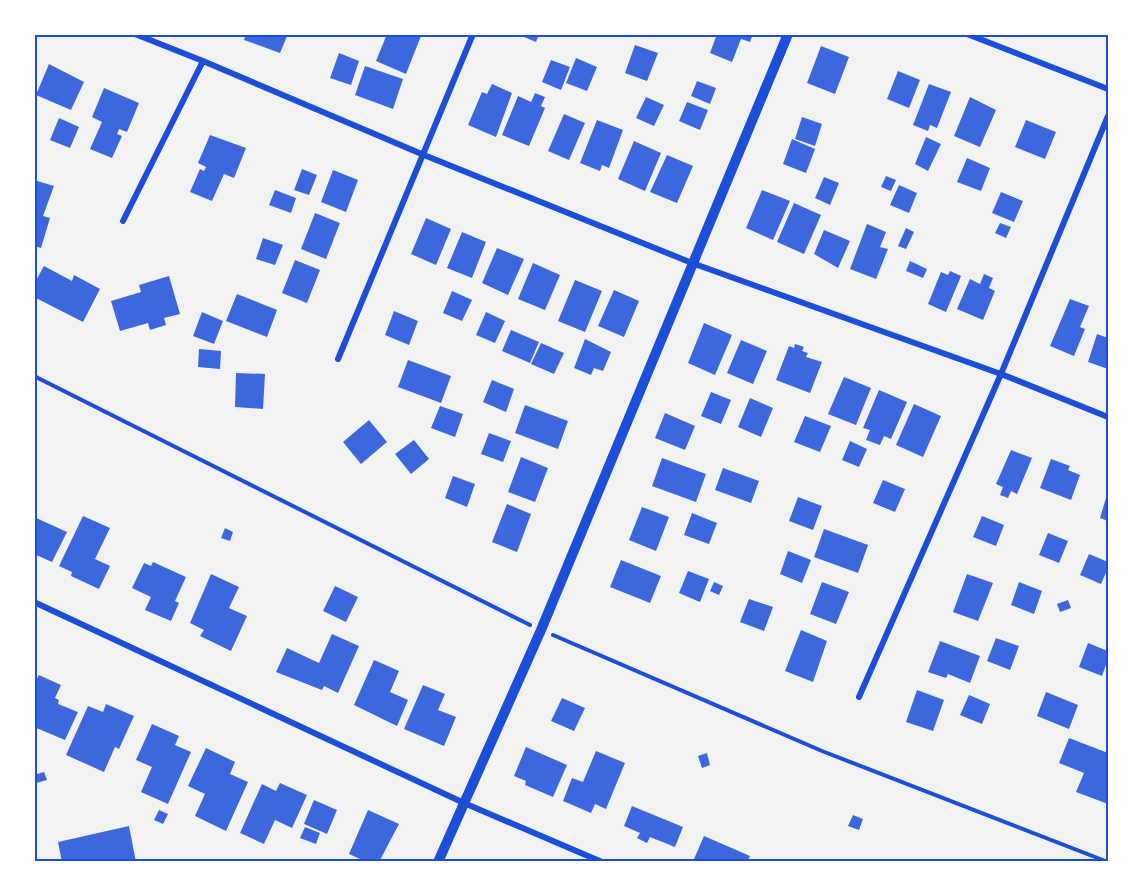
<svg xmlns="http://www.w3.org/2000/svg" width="1143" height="896" font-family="'Roboto Condensed',sans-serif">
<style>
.building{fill:#3d67dc}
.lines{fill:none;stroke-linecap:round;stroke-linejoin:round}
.path{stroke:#1d4ed8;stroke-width:4}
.minor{stroke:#1d4ed8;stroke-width:6}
.tertiary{stroke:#1d4ed8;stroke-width:10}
.neatline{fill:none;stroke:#1d4ed8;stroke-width:2}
</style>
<rect width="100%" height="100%" fill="#f2f2f2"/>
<path class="building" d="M246,34H288L280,53L244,40Z
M387,34L421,36L406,74L376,61Z
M517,34H539L536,42Z
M717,34H753L750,42L741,39L732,62L710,53Z
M635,45L658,53L647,81L625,73Z
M821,46L849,57L835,94L807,83Z
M339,53L359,61L351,85L330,78Z
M576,58L597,67L587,91L566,83Z
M551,60L570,67L561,90L542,82Z
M49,64L84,82L71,110L36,95Z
M365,66L403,79L393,109L355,95Z
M898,71L920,80L909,108L887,99Z
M697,81L716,88L710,104L691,96Z
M492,84L512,93L496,137L468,125L482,92L487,94Z
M929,84L951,92L937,128L930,125L928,131L913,125Z
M104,88L139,103L127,132L119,129L117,134L122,136L112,158L90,149L102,122L92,117Z
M535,93L545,97L541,106L545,108L529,146L502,135L518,96L531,102Z
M646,97L664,105L654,126L636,118Z
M970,97L996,110L980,147L954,136Z
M687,102L708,110L700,130L679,121Z
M564,114L585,123L569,160L548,151Z
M802,117L822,124L815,146L795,139Z
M59,118L79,127L70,148L50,140Z
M597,120L623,130L609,168L602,165L600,171L580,163Z
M1026,120L1056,132L1045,159L1015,147Z
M210,135L246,148L234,178L224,174L212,201L190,192L200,169L204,171L206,167L198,163Z
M926,137L941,144L928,171L915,164Z
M792,139L815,149L806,173L783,164Z
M634,141L661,153L645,191L618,179Z
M667,155L693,166L677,203L650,192Z
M967,158L990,168L981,191L957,182Z
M302,169L317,175L309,195L294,190Z
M333,170L358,180L346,212L321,202Z
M886,176L896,180L891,191L881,187Z
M824,177L839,183L830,205L815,198Z
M34,180L54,186L43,216L50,218L41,248L34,246Z
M899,185L917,193L909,213L890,205Z
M275,190L296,198L291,213L269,205Z
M762,190L790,201L773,240L746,228Z
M1001,192L1023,201L1014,222L992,213Z
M794,203L821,215L804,254L777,242Z
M315,213L340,223L326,259L301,249Z
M426,218L451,229L436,265L411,254Z
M1000,223L1011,227L1006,238L995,233Z
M867,224L886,232L880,247L888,249L876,279L850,269Z
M906,228L914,232L906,249L898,246Z
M824,230L850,241L838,268L814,254Z
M462,232L486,242L472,278L447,268Z
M263,238L283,245L275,265L256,259Z
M497,248L524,259L508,295L482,283Z
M295,260L320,270L307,303L282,293Z
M910,261L927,269L923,278L906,271Z
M533,263L560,275L545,310L518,299Z
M44,266L72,281L74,275L100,289L83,322L34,297V284Z
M950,271L961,276L946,312L928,304L941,272L948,275Z
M984,274L993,278L989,288L995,291L983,320L957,309L970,279L980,284Z
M169,276L180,314L164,318L166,325L150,330L148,323L120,331L111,301L141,292L139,285Z
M575,280L602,291L585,332L558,321Z
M614,290L639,301L624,337L598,326Z
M452,291L472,300L462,321L443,313Z
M237,294L277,310L267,337L226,321Z
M1070,299L1089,306L1080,327L1085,329L1074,356L1050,346Z
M394,311L418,321L409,345L385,335Z
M202,312L223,321L214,344L193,336Z
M486,312L505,321L495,343L476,335Z
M704,323L732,335L715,375L688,363Z
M511,330L539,342L530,363L502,351Z
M1097,334L1108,338V369L1088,362Z
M585,339L611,352L603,371L594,368L591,375L574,368Z
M741,340L767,351L753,384L727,373Z
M541,343L564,353L554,374L531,364Z
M795,344L804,347L802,351L808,353L806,357L822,362L810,393L776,380L789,346L794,348Z
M199,349L221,351L220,369L198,367Z
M408,360L451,376L441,403L398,387Z
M236,373L265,374L263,409L235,407Z
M844,377L871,388L856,425L828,414Z
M492,380L514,389L506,412L483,402Z
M879,390L907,402L891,439L884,436L880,445L866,440L870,430L863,428Z
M711,392L731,400L721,424L701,416Z
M750,398L773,408L761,437L738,427Z
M914,404L941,416L923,457L896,445Z
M525,405L568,421L558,449L515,433Z
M440,406L463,414L455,437L431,428Z
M665,413L695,426L685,450L655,438Z
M805,416L831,426L820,452L794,442Z
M369,420L387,442L361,464L343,442Z
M489,433L511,441L503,462L481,454Z
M414,440L429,459L411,474L395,454Z
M850,441L867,449L859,467L842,460Z
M1011,450L1032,458L1017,494L1011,491L1008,498L1000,495L1003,487L996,484Z
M521,457L548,468L535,502L508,492Z
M662,458L706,474L696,502L652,486Z
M1051,459L1070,466L1068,470L1080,475L1071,500L1040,488Z
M723,468L759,481L751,503L715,490Z
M453,476L475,484L467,507L445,498Z
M883,480L905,489L895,512L873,503Z
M1108,491V521L1100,518Z
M798,497L822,506L813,530L789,521Z
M507,504L531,514L517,552L492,542Z
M642,507L669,517L656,551L629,540Z
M692,513L717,523L709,544L684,535Z
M83,516L110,528L95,559L110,566L99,589L71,576L72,572L59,566Z
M982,516L1004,525L996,546L973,537Z
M34,517L67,532L52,562L34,554Z
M225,528L233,532L230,541L221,538Z
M824,529L868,545L858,573L814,557Z
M1048,533L1068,541L1059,563L1039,555Z
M788,551L811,560L802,583L780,574Z
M1089,554L1108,562V568L1101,584L1080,575Z
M621,560L661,576L650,603L610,587Z
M153,562L186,577L175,601L179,603L171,621L145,610L151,597L132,588L144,563L151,566Z
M688,571L709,579L700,602L679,593Z
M211,574L239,587L229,608L247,616L231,651L200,636L204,630L190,623Z
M967,574L993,583L978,621L953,612Z
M714,582L723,586L719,595L710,591Z
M822,582L849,592L836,624L810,614Z
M1019,582L1042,591L1034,614L1011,605Z
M335,586L358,597L346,622L323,611Z
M749,599L773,607L764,631L740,622Z
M1068,600L1071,608L1060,612L1057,604Z
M801,630L827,641L813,682L785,671Z
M332,634L359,646L338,693L324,686L322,690L276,672L287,648L319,663Z
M996,638L1019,646L1010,670L987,661Z
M940,641L980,656L970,683L948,674L946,678L928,672Z
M1088,643L1108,651V659L1102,676L1079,667Z
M374,660L399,671L390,692L408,700L397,726L354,705Z
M39,675L61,685L55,698L59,700L58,704L78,712L65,740L34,727V684Z
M423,685L445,694L438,710L456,717L444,746L404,729Z
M917,690L944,700L933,731L906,722Z
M1046,692L1078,705L1069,729L1037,716Z
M969,695L990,704L982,724L960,715Z
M562,698L585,708L574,731L551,721Z
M106,704L134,716L119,749L115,747L104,772L66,755L88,706L103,712Z
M152,724L179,736L175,745L191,752L168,804L141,792L152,767L136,760Z
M1069,738L1108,753V804L1076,792L1084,773L1059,763Z
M526,747L567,765L553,797L525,785L526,781L514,776Z
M206,748L235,762L230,774L248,782L226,831L195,816L205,794L188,786Z
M596,751L625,763L606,809L595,804L591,813L563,801L572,778L583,782Z
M707,753L710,765L702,768L698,756Z
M44,772L47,780L36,783L34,775Z
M280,783L307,795L292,828L275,820L264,844L240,833L262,784L276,791Z
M314,800L337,810L327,834L304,824Z
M632,806L683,827L675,847L650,837L647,843L637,838L640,833L624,826Z
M159,810L168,814L163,824L154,820Z
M368,810L399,824L379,862H367L349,854Z
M853,815L863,819L859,830L848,826Z
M129,826L136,862H62L58,842Z
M305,827L320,833L316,844L300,838Z
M704,836L750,856L747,862H700L694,859Z"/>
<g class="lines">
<path class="path" d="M34,376L530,625
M553,635L822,751L1108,862"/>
<path class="minor" d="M135,34L203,61L424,155L692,263L1001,374L1108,417
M967,34L1108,89
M123,221L203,61
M338,359L473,34
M34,602L464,803L602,862
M859,697L1001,374L1108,116"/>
<path class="tertiary" d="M438,862L541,630L788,34"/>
</g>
<rect width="1143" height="896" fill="none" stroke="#ffffff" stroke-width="72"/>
<rect x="36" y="36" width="1071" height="824" class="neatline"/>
</svg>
